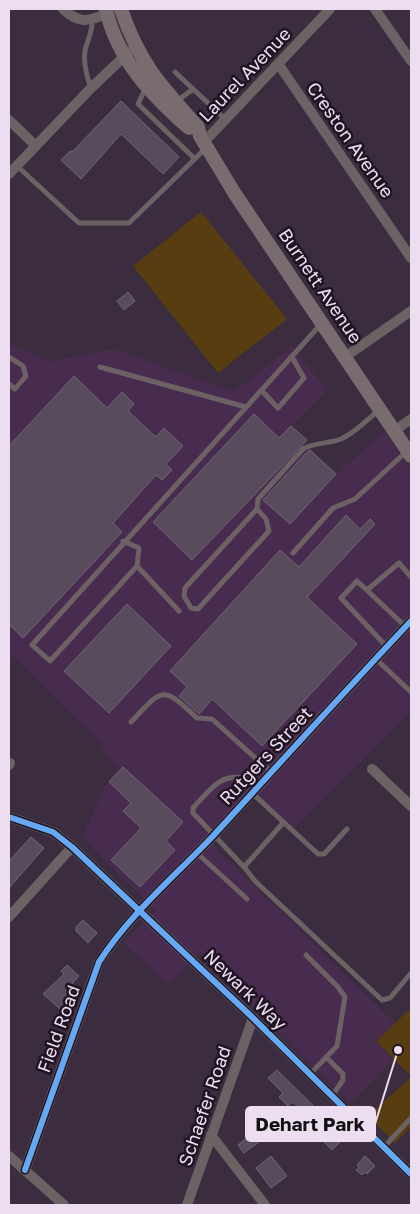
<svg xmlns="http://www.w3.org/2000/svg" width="420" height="1214" font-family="'Golos Text',sans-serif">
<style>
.built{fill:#482c4f}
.green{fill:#573d10}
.building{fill:#584c5c;stroke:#716574}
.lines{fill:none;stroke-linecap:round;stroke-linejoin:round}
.lane{stroke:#6c6264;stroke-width:5}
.street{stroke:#6c6264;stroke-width:10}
.secondary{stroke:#796c6f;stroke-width:14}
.cycleway-casing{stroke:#201423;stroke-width:9}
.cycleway{stroke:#66a8f1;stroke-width:6}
.labels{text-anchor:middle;stroke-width:5;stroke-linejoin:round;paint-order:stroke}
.street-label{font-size:18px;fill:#edddf1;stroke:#201423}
.leader{fill:none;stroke:#edddf1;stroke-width:2}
.callout-dot{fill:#edddf1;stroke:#201423;stroke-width:2}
.callout{fill:#edddf1;stroke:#edddf1;stroke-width:2}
.callout-label{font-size:19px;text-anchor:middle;font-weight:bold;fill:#111}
</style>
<rect width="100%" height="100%" fill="#3b2d3f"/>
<path class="built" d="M9,344L49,362L114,349L234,392L292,346L327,390L290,428L336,475L384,431L411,472V712L292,831L252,794L208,841L396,1024L376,1041L393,1059L350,1104L199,952L169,984L123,943L156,911L82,837L105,786L117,768L97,739L9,652Z"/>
<path class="green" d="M201,212L287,319L218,373L133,266Z
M411,1008V1076L376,1041Z
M411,1077V1127L395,1143L368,1116Z"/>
<path class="building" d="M121,101L179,157L163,174L121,134L81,179L61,160L70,151L72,152Z
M128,292L135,301L124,310L117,301Z
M74,376L107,408L122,392L134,404L128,411L156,437L164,428L183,446L166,464L172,470L162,480L156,475L113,523L122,532L23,638L9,624V446Z
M254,414L279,438L291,426L307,440L192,560L153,522Z
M310,450L336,474L290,524L263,500L306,453Z
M346,515L360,529L370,519L375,524L307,597L357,644L262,746L212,699L199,714L179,696L187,687L170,671L280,550L299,567Z
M127,604L171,646L109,713L64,671Z
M123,767L183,822L166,841L175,850L140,887L111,860L141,828L123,811L131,803L109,782Z
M31,837L44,848L9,888V861Z
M83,920L97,933L88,943L76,931V927Z
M67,965L79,976L71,985L74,989L65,1000L67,1002L60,1009L43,994L64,974L61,971Z
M277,1070L345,1137L332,1150L309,1126L313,1122L293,1102L288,1106L279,1097L283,1093L268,1078Z
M254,1132L260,1141L244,1153L238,1145Z
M271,1156L287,1176L271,1188L256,1168Z
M365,1156L375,1166L367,1174L365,1172L362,1175L356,1170L359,1167L357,1165Z"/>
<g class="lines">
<path class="lane" d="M175,72L225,119
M146,87L138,104L195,159
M91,88C87,77 83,63 85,51C87,40 93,32 92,20
M177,101L193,89
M17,166L79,223H129L206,148
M9,357L23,366L26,376L15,389L9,384
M100,367L246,407
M262,391L278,408L304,378L292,357
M257,509L266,519L269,531L198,609L191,608L184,596L185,588L257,509L258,499L303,449C315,442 328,444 341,439C355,433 368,419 379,410
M123,541L139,548L137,566
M293,553L333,508L355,499L407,451
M367,590L399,563L411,577
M179,611L137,566L50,661L32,645L321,324
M387,647L341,598L357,581L406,627
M376,659L411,692
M131,722C163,688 162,685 197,718L212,719L271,772
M261,783C225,768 216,783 193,808V813L244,867L283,823
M252,793L318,854H324L347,829
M197,853L247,899
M244,867L255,881L382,1000L390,998L411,973
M306,955L338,987L345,997L337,1046L310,1074
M327,1058L343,1074V1080L332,1096
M384,1147L411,1118"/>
<path class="street" d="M63,9C79,24 89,22 107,13
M375,9L411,61
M279,65L411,258
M9,120L36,146
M204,142L330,9
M9,174L91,88L129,52
M345,357L411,311
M394,431L411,419
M9,765L10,763
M372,769L411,806
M9,817L53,832L72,847L253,1018L411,1174
M9,917L72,847
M211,1135L265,1205
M9,1156L64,1205
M25,1170L99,962C130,914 174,877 213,836C279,764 344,692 411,621
M187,1205L253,1018"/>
<path class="secondary" d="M106,9C117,59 152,96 189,128
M121,9C139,63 161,86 198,127L200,136L235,194L411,456"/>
<defs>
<path id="cycleway" d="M9,817L53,832L72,847L253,1018L411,1174
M25,1170L99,962C130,914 174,877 213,836C279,764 344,692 411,621"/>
</defs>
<use href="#cycleway" class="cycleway-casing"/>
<use href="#cycleway" class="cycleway"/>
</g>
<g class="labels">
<g class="street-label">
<text transform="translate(245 75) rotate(-46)" y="6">Laurel Avenue</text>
<text transform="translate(350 140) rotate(55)" y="6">Creston Avenue</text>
<text transform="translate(320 286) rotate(56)" y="6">Burnett Avenue</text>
<text transform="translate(266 756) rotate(-47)" y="6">Rutgers Street</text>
<text transform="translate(245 990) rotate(44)" y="6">Newark Way</text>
<text transform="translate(59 1029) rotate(-70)" y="6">Field Road</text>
<text transform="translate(205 1106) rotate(-71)" y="6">Schaefer Road</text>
</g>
</g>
<path class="leader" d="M398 1050L375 1124"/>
<circle class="callout-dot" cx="398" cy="1050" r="5"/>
<rect class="callout" x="246" y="1107" width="129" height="34" rx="5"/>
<g class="callout-label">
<text x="310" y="1131">Dehart Park</text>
</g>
<rect width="420" height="1214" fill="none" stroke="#edddf1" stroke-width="20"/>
</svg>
